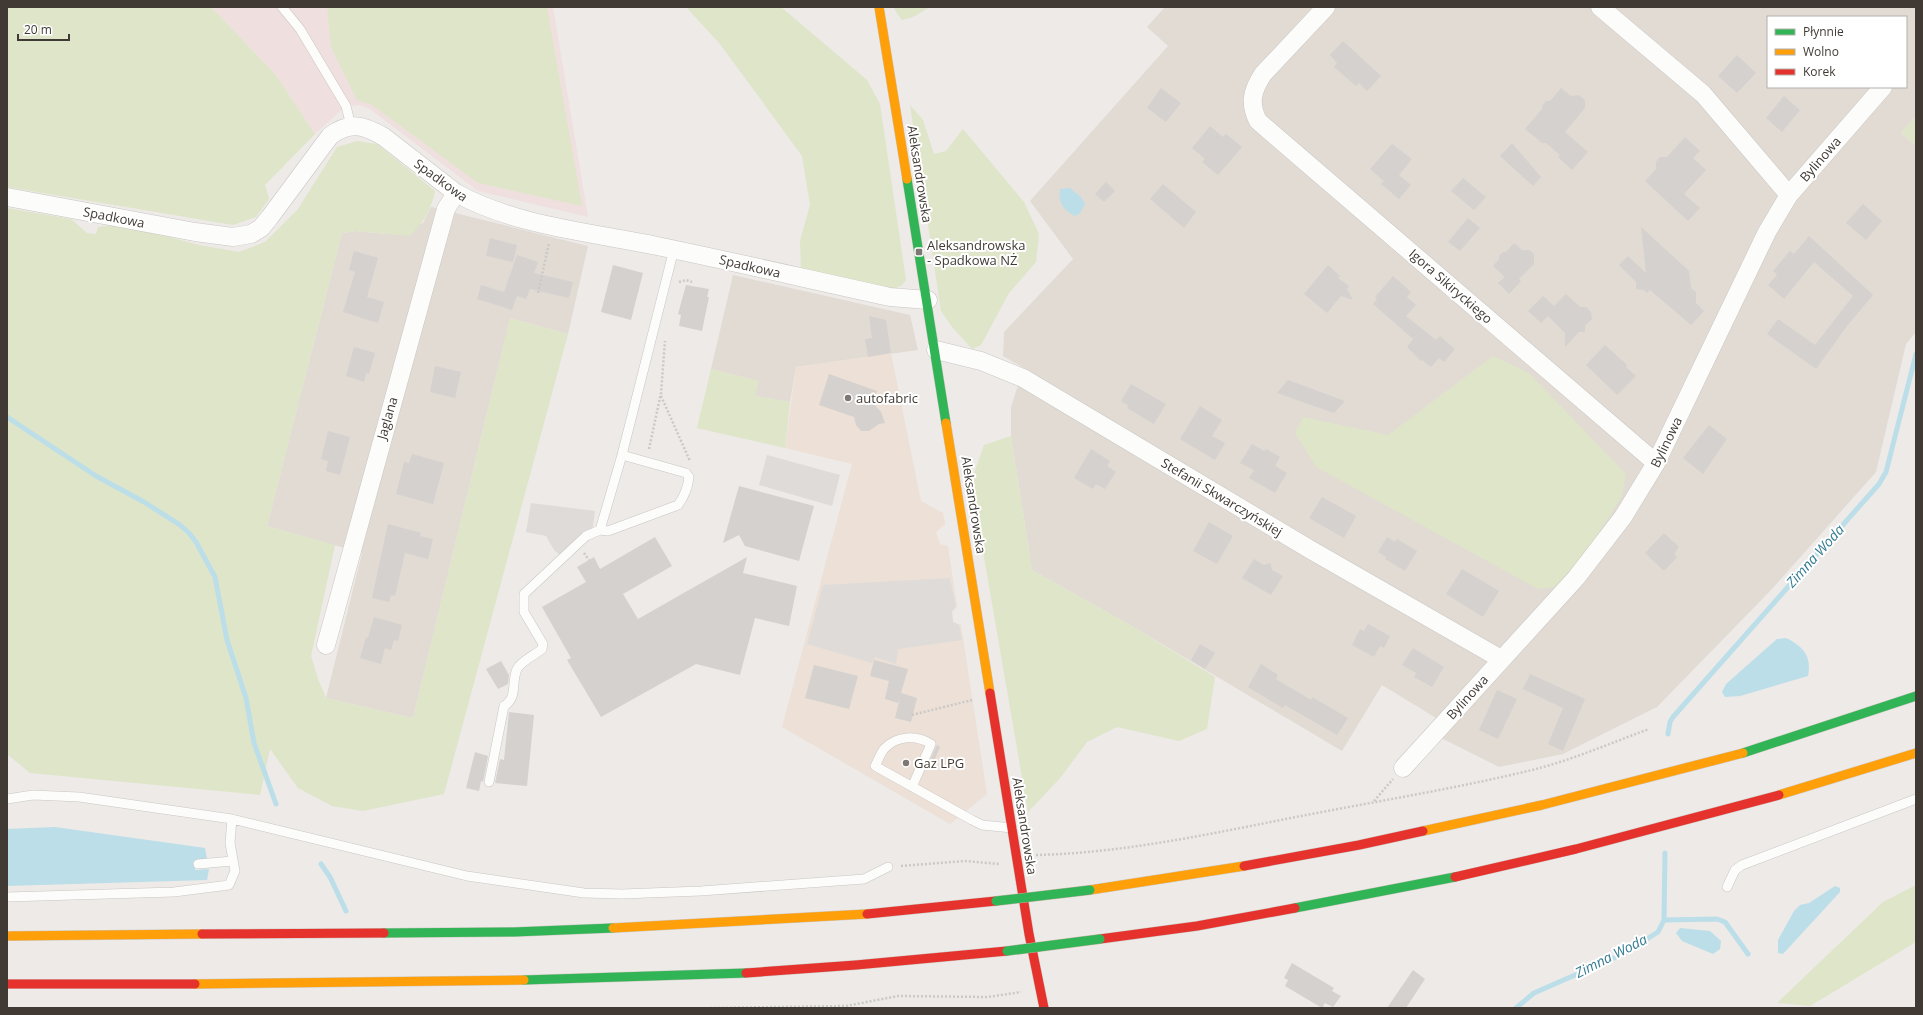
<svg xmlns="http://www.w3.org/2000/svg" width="1923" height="1015" font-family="'Open Sans',sans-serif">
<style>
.residential{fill:#e1dbd4;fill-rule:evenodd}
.commercial{fill:#ece0d7}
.medical{fill:#efe0df}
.green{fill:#dfe5c9}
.parking{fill:#dedbd8}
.water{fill:#bbdee8}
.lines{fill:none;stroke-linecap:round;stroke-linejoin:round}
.stream{stroke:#bbdee8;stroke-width:5}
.building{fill:#d5d1ce}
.lane-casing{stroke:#c9c6c3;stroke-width:10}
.street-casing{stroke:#c9c6c3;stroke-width:19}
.fast-casing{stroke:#cdc7c0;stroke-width:10}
.slow-casing{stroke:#cdc7c0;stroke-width:10}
.jam-casing{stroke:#cdc7c0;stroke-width:10}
.path{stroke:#cbc9c6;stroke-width:2.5;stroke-dasharray:2 2;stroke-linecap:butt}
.lane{stroke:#fcfcfb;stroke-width:9}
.street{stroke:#fcfcfb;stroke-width:18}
.fast{stroke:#30b455;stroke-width:9}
.slow{stroke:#ff9f0a;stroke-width:9}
.jam{stroke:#e5322d;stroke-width:9}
.fast-bridge-casing{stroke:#c3b2a4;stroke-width:10;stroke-linecap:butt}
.fast-bridge{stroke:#30b455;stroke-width:9}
.poi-dot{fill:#7d7873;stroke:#fff;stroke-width:1.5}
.labels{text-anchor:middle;stroke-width:4;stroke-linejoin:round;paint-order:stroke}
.street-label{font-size:13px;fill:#413a34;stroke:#fff}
.poi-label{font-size:13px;fill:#413a34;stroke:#fff;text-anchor:start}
.water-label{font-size:14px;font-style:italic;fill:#357c93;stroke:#fff}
</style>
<rect width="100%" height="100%" fill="#edeae7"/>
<path class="residential" d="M1165,7H1916V116L1901,133L1916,146V332L1906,344L1876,472L1772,589L1657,707L1563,754L1499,767L1441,738L1451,727L1382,685L1342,751L1130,625L1032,570L1011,436V407L1017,388L1029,371L1003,356L1004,332L1073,259L1030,201L1168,46L1147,27ZM1768,17H1906V87H1768Z
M431,207L588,246L568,334L510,318L413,718L326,698L362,553L267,526L342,233L356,231L386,234L423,223Z
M733,275L910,315L918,350L796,367L790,402L754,396L758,381L711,369Z"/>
<path class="commercial" d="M891,353L921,501L943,513L945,524L936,532L940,544L948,546L957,606L952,612L953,622L961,625L987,794L950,824L782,727L852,464L785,448L796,367Z"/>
<path class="medical" d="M211,7H553L588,217L478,191L370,109L359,105L346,106L315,134L276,75Z"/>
<path class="green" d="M7,7H211L276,75L315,134L265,185L269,199L256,217L233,225L7,187Z
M327,7H547L582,206L478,183L372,105L357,100L331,47Z
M686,7H781L867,80L880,104L906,280L902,285L891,291L801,273L800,241L810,205L802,156L720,44Z
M894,7H930L913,17L902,20L896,12Z
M910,105L923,120L934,154L946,151L963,129L1024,202L1039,234L1036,262L1009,293L981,345L972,349L953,328L941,311Z
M1916,116V146L1901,133Z
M357,141L377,144L435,191C431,210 424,222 410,236L356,231L342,233L267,526L335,545L311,656L318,679L326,698L413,718L510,318L568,334L444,794L363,811L332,806L298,788L270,749L260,795L30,773L7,754V208L71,219L87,233L96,234L98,227L121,224L199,245L239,252L265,242L298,209L337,147Z
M1493,356L1529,373L1626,474L1622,496L1577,567L1555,587L1538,589L1316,467L1295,433L1303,417L1388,435Z
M711,369L759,381L755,396L790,402L785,448L697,428Z
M1011,436L1032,570L1130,625L1215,677L1207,729L1179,741L1117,727L1087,742L1061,777L1028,812L971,482L984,445Z
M1916,885V942L1810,1006L1777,1003L1883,902Z"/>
<path class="parking" d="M767,455L840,475L832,506L759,485Z
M531,503L595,511L592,533L562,557L554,550L546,536L526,532Z
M950,578L956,607L952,611L953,622L959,625L962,640L898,649L896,664L875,657L872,663L807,644L823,585Z"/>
<path class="water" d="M1070,188L1081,197L1085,204L1080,213L1075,216C1063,210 1058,203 1060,189Z
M1786,638C1803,646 1812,656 1808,676L1740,696L1725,697L1722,692L1726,684L1777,639Z
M55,827L205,848L207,859L194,861L195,870L209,869L207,880L7,886V829Z
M1835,886L1840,888V892L1783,954L1778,953V940L1794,911L1800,905L1809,903Z
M1680,928L1710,931L1721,941L1720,949L1713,954L1682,941L1676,933Z"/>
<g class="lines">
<path class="stream" d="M7,417L96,476L144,502L180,525L189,533L196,542L215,577L227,640L246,698L254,743L276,804
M1668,734L1670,722L1673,717L1879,484L1886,472L1916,354
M321,864L330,877L346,911
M1664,920L1717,919L1725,922L1748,954
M1516,1008L1534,993L1623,954L1658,932L1664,920L1665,853"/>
</g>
<path class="building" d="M1343,41L1381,76L1367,91L1359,83L1356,86L1334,67L1337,63L1330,55Z
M1737,55L1756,73L1737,93L1718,76Z
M1161,88L1181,103L1166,122L1147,108Z
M1561,88L1571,96L1579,95L1585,100V108L1565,132L1588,152L1572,170L1558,157L1560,155L1546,143H1542L1525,129L1542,109V106L1546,101H1550Z
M1784,96L1800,110L1782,132L1766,118Z
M1210,126L1223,137L1226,134L1242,147L1218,175L1202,162L1205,159L1192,148Z
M1685,137L1700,151L1693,158L1706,170L1684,194L1700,208L1688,221L1645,181L1656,169V162L1660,157H1667Z
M1512,143L1541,177L1533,186L1500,156Z
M1392,144L1412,159L1399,175L1411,185L1399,199L1381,184L1384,181L1370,169Z
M1463,178L1486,197L1474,210L1451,191Z
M1106,182L1115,191L1104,202L1095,194Z
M1163,184L1196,212L1184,228L1150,199Z
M1863,204L1882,221L1866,240L1846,223Z
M1468,218L1480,228L1460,251L1448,242Z
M1641,227L1689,271L1691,288L1696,292V303L1704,311L1691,325L1650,290L1647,293L1644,290L1636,289V282L1619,265L1628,256L1646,273Z
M1809,236L1873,295L1847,326L1816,369L1767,334L1778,319L1815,345L1853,296L1814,262L1784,299L1768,285L1777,275L1773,271L1790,251L1794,254Z
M490,238L517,245L513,262L486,256Z
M1514,243L1522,250H1529L1534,254V264L1519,279L1521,281L1509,294L1498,283L1505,277L1493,266L1499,259V256L1503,252H1506Z
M354,251L378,258L367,297L384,302L378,323L343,312L355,272L349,270Z
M517,255L538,262L534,273L573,282L569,298L530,289L526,299L517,296L512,310L477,299L481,285L504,292Z
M613,265L643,273L631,320L601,312Z
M1328,265L1340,276L1338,278L1349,286L1347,289L1353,300L1341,296L1327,313L1304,294Z
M1393,276L1411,292L1407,297L1416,305L1406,316L1436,340L1440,336L1455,349L1444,362L1439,358L1431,367L1422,360L1421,361L1407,347L1413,339L1373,304L1377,299L1375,297Z
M686,285L709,289L707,297H709L702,331L679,326L681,315L678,314Z
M1566,294L1580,307H1586L1591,312L1592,319L1585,326V332H1579L1565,347V333L1548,316L1541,323L1528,311L1543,296L1554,306Z
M869,316L886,320L891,353L868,357L865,339L872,338Z
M1605,345L1627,365L1626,367L1636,376L1617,395L1586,365Z
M354,347L375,353L369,374L366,373L364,382L346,376Z
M435,366L461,372L455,398L430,392Z
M829,374L877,391L873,403L881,412L885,423L879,424L869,431H861L856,425L854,417L819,405Z
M1288,380L1345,401L1334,413L1277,393Z
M1131,384L1166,404L1154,424L1127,408L1129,406L1121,401Z
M1200,406L1222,420L1212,436L1225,443L1215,460L1180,439Z
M1709,425L1727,439L1703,474L1683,458Z
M328,431L350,437L340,475L326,471L328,461L321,459Z
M1252,444L1264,451L1266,449L1280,457L1275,466L1287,473L1275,493L1249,478L1254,470L1240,463Z
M1091,449L1110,461L1107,466L1116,472L1105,489L1096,484L1093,489L1074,478Z
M412,454L444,463L433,504L396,494L404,462L409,463Z
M739,486L814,506L799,561L745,546L739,535L723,543Z
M1322,497L1356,516L1344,538L1309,518Z
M1209,522L1233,536L1217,564L1193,551Z
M388,524L421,533L420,536L433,539L428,559L405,553L395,596L391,595L389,602L372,598Z
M1664,533L1679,547L1674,554L1677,557L1664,571L1645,553Z
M655,537L672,566L623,594L638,619L747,557L743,573L797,586L789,626L755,618L740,675L696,664L601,717L567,660L571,658L542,607L586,582L577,567L594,557L600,569Z
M1387,537L1395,542L1397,539L1417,551L1405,571L1385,559L1386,557L1378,552Z
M1254,559L1264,565L1270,563L1272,570L1283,576L1271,595L1242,578Z
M1462,569L1499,591L1483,617L1446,594Z
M374,617L402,625L398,641L394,640L391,650L385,648L381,664L360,658L366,637L368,638Z
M1368,624L1390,636L1384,648L1380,646L1374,657L1352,645L1360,629L1364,631Z
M1200,644L1215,653L1205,669L1191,660Z
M1413,648L1444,667L1432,687L1414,677L1416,673L1402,665Z
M874,660L908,669L901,693L917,698L911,722L895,718L900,698L898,703L885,699L889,681L870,676Z
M501,661L509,675L508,684L498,689L486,669Z
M1261,664L1278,675L1276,679L1311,700L1312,697L1348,718L1337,735L1285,705L1283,708L1248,687Z
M814,665L858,676L849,709L805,698Z
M1530,674L1585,699L1563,751L1548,744L1563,708L1523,689Z
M1497,690L1517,699L1498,739L1479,730Z
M509,712L534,715L527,786L495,783L500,759L504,760Z
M937,745L940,747L931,768L927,767Z
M475,752L488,756L483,782L481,781L479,791L466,788Z
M1292,963L1334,988L1332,991L1341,996L1333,1007L1325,1003L1322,1008L1285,986L1288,980L1284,978Z
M1413,970L1425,979L1406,1008H1387Z"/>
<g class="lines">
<defs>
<path id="lane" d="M282,7L300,29L346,106L351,126
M600,530L622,455L674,249
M489,782L504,706C518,698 511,682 517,669C521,661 535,655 542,649L543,644L524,612V594L586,536L600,530L608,531L678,505C684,497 688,487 689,477L686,473L622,455
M912,787L931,744C917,735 897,735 884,749C880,754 878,761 875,766L972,820L982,825L1012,828
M7,799L33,795L79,797L232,819L467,876L584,893L622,894L701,891L864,879L888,867
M198,864L233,861
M1727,887L1735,870L1742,865L1916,799
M7,897L174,892L229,885L235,871L230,843L232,819"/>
<path id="street" d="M1326,7L1263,74C1252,91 1249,103 1258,121L1656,463
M1600,7L1703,94L1789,195
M7,197L195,232L233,237L251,234L261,228L270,217L330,136C350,121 364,125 384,137L456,193C516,226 590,232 657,246C735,262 812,280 890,297L928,300
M936,350L981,361L1023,378L1311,550L1501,659
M326,645L446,209L456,193
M1403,768L1576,578L1623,517L1656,463L1767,232L1789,195L1883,87"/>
<path id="fast" d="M907,179L946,423
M1743,753L1916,696
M1295,908L1455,877
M384,933L514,932L613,928
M524,980L746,973"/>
<path id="slow" d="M879,7L907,179
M946,423L990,693
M1779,795L1916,753
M1423,831L1542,805L1743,753
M1090,890L1244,866
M613,928L867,914
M7,936L202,934
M195,984L524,980"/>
<path id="jam" d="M990,693L1029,934L1044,1008
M1244,866L1359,845L1423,831
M1455,877L1576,849L1779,795
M867,914L996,901
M202,934L384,933
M1100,939L1197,926L1295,908
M746,973L856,965L1007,951
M7,984H195"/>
</defs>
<use href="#lane" class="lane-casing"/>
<use href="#street" class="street-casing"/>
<use href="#fast" class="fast-casing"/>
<use href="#slow" class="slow-casing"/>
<use href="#jam" class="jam-casing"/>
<path class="path" d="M679,282L686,280L692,282
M538,293L549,243
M661,396L690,461
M649,449L661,393L665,341
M584,553L589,560
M912,715L972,700
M1374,801L1393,779
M1036,855C1125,853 1214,833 1301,816C1378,801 1459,788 1536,769C1574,759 1611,743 1649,729
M901,866L965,861L999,864
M710,1008L846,1006L898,996L988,997L1021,992"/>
<use href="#lane" class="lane"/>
<use href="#street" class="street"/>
<use href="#fast" class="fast"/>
<use href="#slow" class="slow"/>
<use href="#jam" class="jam"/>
<defs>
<path id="fast-bridge" d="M996,901L1090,890
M1007,951L1100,939"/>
</defs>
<use href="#fast-bridge" class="fast-bridge-casing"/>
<use href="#fast-bridge" class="fast-bridge"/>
</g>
<g class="poi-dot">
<rect x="915" y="248" width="8" height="8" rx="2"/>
<circle cx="848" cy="398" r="4"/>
<circle cx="906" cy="763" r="4"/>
</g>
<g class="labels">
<g class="street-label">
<text transform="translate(1820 159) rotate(-49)" y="5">Bylinowa</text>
<text transform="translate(920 174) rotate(81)" y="5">Aleksandrowska</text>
<text transform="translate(441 180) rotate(36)" y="5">Spadkowa</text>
<text transform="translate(114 217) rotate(11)" y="5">Spadkowa</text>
<text transform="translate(750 266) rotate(13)" y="5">Spadkowa</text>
<text transform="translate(1451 286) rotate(41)" y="5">Igora Sikiryckiego</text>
<text transform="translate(387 418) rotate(-74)" y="5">Jaglana</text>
<text transform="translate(1666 442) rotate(-64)" y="5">Bylinowa</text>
<text transform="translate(1222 497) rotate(31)" y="5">Stefanii Skwarczyńskiej</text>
<text transform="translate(974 505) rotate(81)" y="5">Aleksandrowska</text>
<text transform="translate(1467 697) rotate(-48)" y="5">Bylinowa</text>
<text transform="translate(1025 826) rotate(81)" y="5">Aleksandrowska</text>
</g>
<g class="poi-label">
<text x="927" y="250">Aleksandrowska<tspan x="927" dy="15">- Spadkowa NŻ</tspan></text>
<text x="856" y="403">autofabric</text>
<text x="914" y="768">Gaz LPG</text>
</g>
<g class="water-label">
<text transform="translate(1815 556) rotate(-48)" y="5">Zimna Woda</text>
<text transform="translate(1611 956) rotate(-27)" y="5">Zimna Woda</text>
</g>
</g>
<rect width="1923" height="1015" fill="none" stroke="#413a34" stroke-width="16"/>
<rect x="1767" y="16" width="140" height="72" fill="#ffffff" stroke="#b3b0ae"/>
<rect x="1775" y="29" width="20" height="6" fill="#30b455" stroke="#b3b0ae"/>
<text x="1803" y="36" font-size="12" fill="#413a34">Płynnie</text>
<rect x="1775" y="49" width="20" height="6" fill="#ff9f0a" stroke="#b3b0ae"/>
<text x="1803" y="56" font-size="12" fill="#413a34">Wolno</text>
<rect x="1775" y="69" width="20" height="6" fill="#e5322d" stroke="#b3b0ae"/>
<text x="1803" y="76" font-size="12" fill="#413a34">Korek</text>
<path d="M18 34v6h51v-6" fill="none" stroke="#413a34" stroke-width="2"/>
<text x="24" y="34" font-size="12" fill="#413a34" stroke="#ffffff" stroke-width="3" paint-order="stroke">20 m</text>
</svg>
